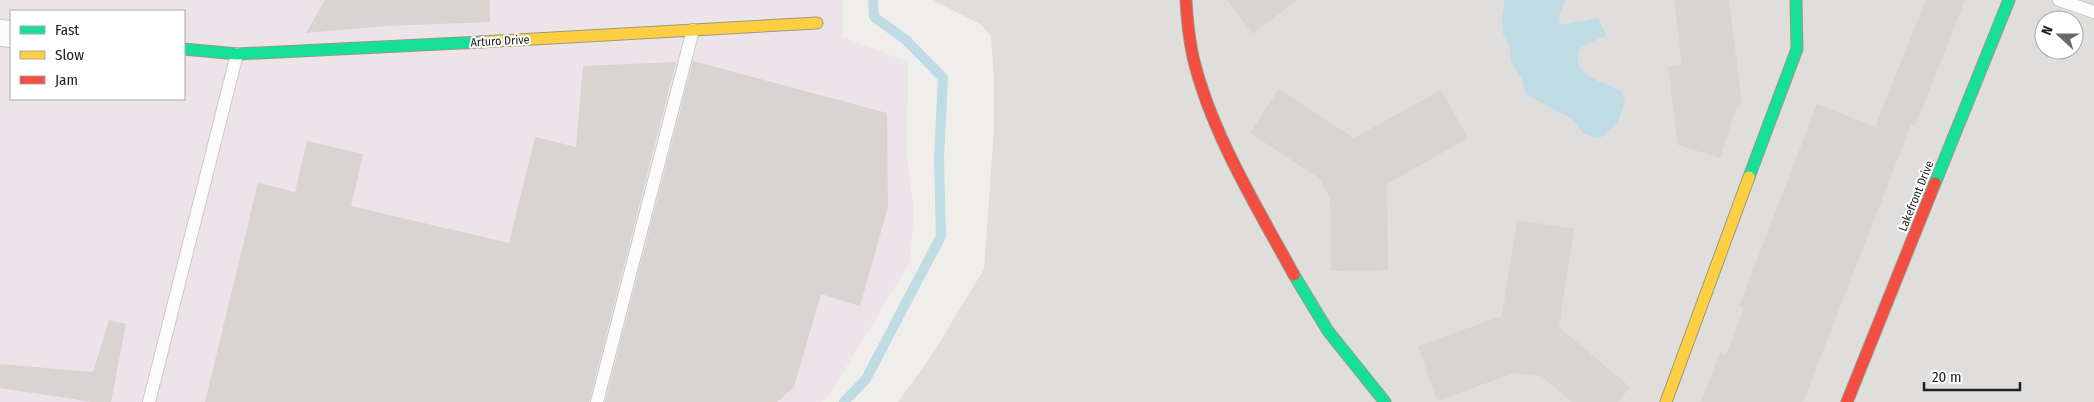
<svg xmlns="http://www.w3.org/2000/svg" width="2094" height="402" font-family="'Fira Sans Condensed',sans-serif">
<style>
.residential{fill:#dfdedc;fill-rule:evenodd}
.industrial{fill:#ede4e9;fill-rule:evenodd}
.parking{fill:#e0dfde}
.water{fill:#bfdbe3}
.lines{fill:none;stroke-linecap:round;stroke-linejoin:round}
.stream{stroke:#bfdbe3;stroke-width:10}
.building{fill:#d7d4d2}
.lane-casing{stroke:#c9c8c7;stroke-width:14}
.street-casing{stroke:#c9c8c7;stroke-width:28}
.fast-casing{stroke:#999a82;stroke-width:13}
.slow-casing{stroke:#999a82;stroke-width:13}
.jam-casing{stroke:#999a82;stroke-width:13}
.lane{stroke:#fdfcfc;stroke-width:12}
.street{stroke:#fdfcfc;stroke-width:26}
.fast{stroke:#16e098;stroke-width:11}
.slow{stroke:#ffcf43;stroke-width:11}
.jam{stroke:#f24e42;stroke-width:11}
.labels{text-anchor:middle;stroke-width:4;stroke-linejoin:round;paint-order:stroke}
.street-label{font-size:12px;fill:#222;stroke:#fff}
</style>
<rect width="100%" height="100%" fill="#f0eeeb"/>
<path class="residential" d="M933,0H2094V402H898L930,358L984,269L994,130V78L991,36L980,24ZM2044,20H2074V50H2044Z"/>
<path class="industrial" d="M0,0H843V37L908,62L907,159L914,209L910,262L827,399L820,402H0ZM11,11H184V99H11Z"/>
<path class="parking" d="M2093,0H2094V56L2075,49Z"/>
<path class="water" d="M1505,0H1565C1563,9 1555,15 1562,25L1598,18L1606,35L1580,48C1568,78 1606,81 1622,92L1625,102L1618,121L1602,137L1596,138L1584,134L1574,121L1567,116L1529,96L1525,92L1521,77L1512,63L1509,46L1503,34L1502,14Z"/>
<g class="lines">
<path class="stream" d="M844,402L866,379L941,236L939,158L943,78L906,40L874,17L873,0"/>
</g>
<path class="building" d="M325,0H490V22L386,26L306,33Z
M1227,0H1297L1253,34Z
M1674,0H1729L1742,103L1737,105L1720,158L1678,145L1668,67L1682,65Z
M1926,0H1965L1915,126L1911,125L1803,402H1701L1720,352L1726,355L1744,308L1739,306L1817,104L1875,127Z
M693,61L887,113L888,207L860,306L821,294L794,387L777,402H605Z
M676,62L589,402H205L258,183L295,192L307,141L363,154L351,206L509,243L535,137L576,147L583,66Z
M1279,89L1354,138L1441,90L1468,138L1387,184L1388,270L1331,271L1330,198L1319,178L1250,133Z
M1517,220L1574,229L1559,327L1630,387L1618,402H1572L1541,376L1514,373L1437,401L1418,346L1502,316Z
M109,320L126,324L111,402H93L0,388V364L93,372Z"/>
<g class="lines">
<defs>
<path id="lane" d="M2059,0L2094,12
M149,402L237,54
M597,402L693,30"/>
<path id="street" d="M0,33L11,34"/>
<path id="fast" d="M184,49L237,54L481,42
M1749,177L1797,49L1796,0
M1935,183L2009,0
M1294,275L1328,331L1385,402"/>
<path id="slow" d="M481,42L817,23
M1666,402L1749,177"/>
<path id="jam" d="M1186,0C1187,19 1189,38 1193,57C1211,133 1257,207 1294,275
M1847,402L1935,183"/>
</defs>
<use href="#lane" class="lane-casing"/>
<use href="#street" class="street-casing"/>
<use href="#fast" class="fast-casing"/>
<use href="#slow" class="slow-casing"/>
<use href="#jam" class="jam-casing"/>
<use href="#lane" class="lane"/>
<use href="#street" class="street"/>
<use href="#fast" class="fast"/>
<use href="#slow" class="slow"/>
<use href="#jam" class="jam"/>
</g>
<g class="labels">
<g class="street-label">
<text transform="translate(500 41) rotate(-3)" y="4">Arturo Drive</text>
<text transform="translate(1916 196) rotate(-68)" y="4">Lakefront Drive</text>
</g>
</g>
<rect x="10" y="10" width="175" height="90" fill="#ffffff" stroke="#a7a7a7"/>
<rect x="20" y="26" width="25" height="8" fill="#16e098" stroke="#a7a7a7"/>
<text x="55" y="35" font-size="15" fill="#222222">Fast</text>
<rect x="20" y="51" width="25" height="8" fill="#ffcf43" stroke="#a7a7a7"/>
<text x="55" y="60" font-size="15" fill="#222222">Slow</text>
<rect x="20" y="76" width="25" height="8" fill="#f24e42" stroke="#a7a7a7"/>
<text x="55" y="85" font-size="15" fill="#222222">Jam</text>
<g transform="translate(2059 35) rotate(291)"><circle r="24" fill="#ffffff" stroke="#a7a7a7"/>
<path d="M0-4L9 19L0 12L-9 19Z" fill="#6a6968"/>
<text y="-8" font-size="14" font-weight="bold" text-anchor="middle" fill="#222222">N</text>
</g>
<path d="M1924 382v8h96v-8" fill="none" stroke="#222222" stroke-width="2.5"/>
<text x="1932" y="382" font-size="15" fill="#222222" stroke="#ffffff" stroke-width="4" paint-order="stroke">20 m</text>
</svg>
